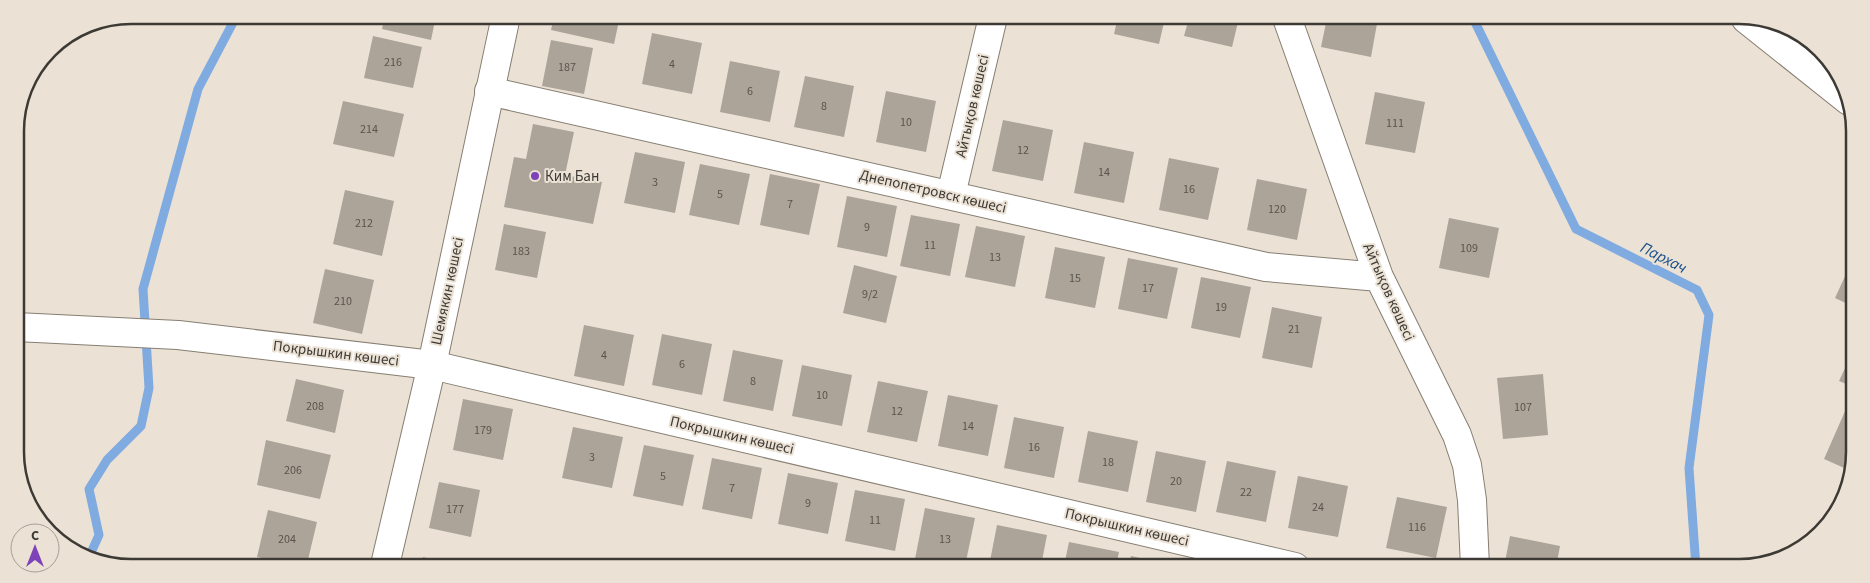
<svg xmlns="http://www.w3.org/2000/svg" width="1870" height="583" font-family="'Source Sans 3',sans-serif">
<style>
.lines{fill:none;stroke-linecap:round;stroke-linejoin:round}
.stream{stroke:#80abe0;stroke-width:9}
.building{fill:#aca498}
.street-casing{stroke:#867e72;stroke-width:30}
.secondary-casing{stroke:#867e72;stroke-width:30}
.street{stroke:#fff;stroke-width:28}
.secondary{stroke:#fff;stroke-width:28}
.poi-dot{fill:#7e43b9;stroke:#ebe2d5;stroke-width:2}
.labels{text-anchor:middle;stroke-width:4;stroke-linejoin:round;paint-order:stroke}
.number-label{font-size:12px;fill:#59544e}
.street-label{font-size:15px;fill:#3d3a35;stroke:#ebe2d5}
.poi-label{font-size:15px;fill:#3d3a35;stroke:#ebe2d5;text-anchor:start}
.water-label{font-size:16px;font-style:italic;fill:#134d8c;stroke:#ebe2d5}
.rim{fill:none;stroke:#3d3a35;stroke-width:2.5}
</style>
<rect width="100%" height="100%" fill="#ebe2d5"/>
<g class="lines">
<path class="stream" d="M1473,18L1576,229L1697,290L1709,315L1689,468L1696,568
M89,557L99,535L89,489L107,460L141,426L149,388L143,289L198,89L237,15"/>
</g>
<path class="building" d="M385,16H436L431,40L382,29Z
M554,16H620L614,44L551,30Z
M1118,17L1165,18L1159,44L1114,34Z
M1189,18H1239L1232,47L1184,36Z
M1327,18H1378L1371,57L1321,47Z
M652,33L702,43L692,94L642,84Z
M373,36L422,47L413,88L364,78Z
M551,40L593,48L584,94L542,86Z
M730,61L780,71L770,122L720,112Z
M805,76L854,86L844,137L794,127Z
M886,91L936,101L926,152L876,142Z
M1375,92L1425,102L1415,153L1365,144Z
M343,101L404,114L394,157L333,144Z
M1003,120L1053,130L1043,181L992,171Z
M533,124L574,132L565,175L602,182L593,224L504,207L514,157L526,159Z
M1084,142L1134,152L1124,203L1074,193Z
M635,152L685,162L675,213L624,203Z
M1169,158L1219,168L1208,220L1159,210Z
M700,164L750,174L739,225L689,215Z
M770,174L820,184L809,235L760,225Z
M1257,179L1307,189L1297,240L1247,230Z
M345,190L394,201L382,256L333,244Z
M847,196L897,206L887,257L837,247Z
M911,215L960,224L950,276L900,266Z
M1449,218L1499,228L1489,278L1439,268Z
M504,224L546,232L537,278L495,270Z
M976,226L1025,236L1015,287L965,277Z
M1055,247L1105,257L1095,308L1045,298Z
M1128,258L1178,268L1167,319L1118,309Z
M1852,261V306L1835,298Z
M854,265L897,276L886,323L843,313Z
M325,269L374,280L362,334L313,323Z
M1201,277L1251,287L1240,338L1191,328Z
M1272,307L1322,317L1312,368L1262,358Z
M584,325L634,335L624,386L574,376Z
M662,334L712,344L702,395L652,385Z
M733,350L783,360L773,411L723,401Z
M1852,353L1851,386L1839,381Z
M802,365L852,375L842,426L792,416Z
M1543,374L1548,435L1503,439L1497,378Z
M296,379L344,390L335,433L286,421Z
M878,381L928,391L917,442L867,432Z
M948,395L998,405L988,456L938,446Z
M463,399L513,409L503,460L453,450Z
M1846,409L1851,411V471L1824,459Z
M1014,417L1064,427L1054,478L1004,468Z
M573,427L623,437L612,488L562,478Z
M1088,431L1138,441L1128,492L1078,482Z
M266,440L331,455L320,499L257,485Z
M644,445L694,455L683,506L633,496Z
M1156,451L1206,461L1196,512L1146,502Z
M712,458L762,468L752,519L702,509Z
M1227,461L1276,471L1266,522L1216,512Z
M788,473L838,483L828,534L778,524Z
M1298,476L1348,486L1338,537L1288,528Z
M439,482L480,490L471,537L429,528Z
M855,490L905,499L895,551L845,541Z
M1397,497L1447,507L1436,558L1386,548Z
M925,508L975,518L965,566H949L915,559Z
M268,510L317,522L307,564H291L257,557Z
M997,525L1047,535L1041,566H989Z
M1510,536L1560,546L1556,567H1504Z
M1069,542L1119,552L1116,566H1064Z
M1131,556L1176,566H1129Z
M423,557L451,564L450,565H421Z"/>
<g class="lines">
<defs>
<path id="street" d="M1287,18L1379,277L1457,435L1467,465L1472,500L1475,567
M1746,19L1849,101
M489,91L1266,267L1379,277
M951,195L993,17
M16,327L178,335L432,365L1295,567"/>
<path id="secondary" d="M385,565L432,365L506,16"/>
</defs>
<use href="#street" class="street-casing"/>
<use href="#secondary" class="secondary-casing"/>
<use href="#street" class="street"/>
<use href="#secondary" class="secondary"/>
</g>
<circle class="poi-dot" cx="535" cy="176" r="5"/>
<g class="labels">
<g class="number-label">
<text x="393" y="66">216</text>
<text x="672" y="68">4</text>
<text x="567" y="71">187</text>
<text x="750" y="95">6</text>
<text x="824" y="110">8</text>
<text x="906" y="126">10</text>
<text x="1395" y="127">111</text>
<text x="369" y="133">214</text>
<text x="1023" y="154">12</text>
<text x="1104" y="176">14</text>
<text x="655" y="186">3</text>
<text x="1189" y="193">16</text>
<text x="720" y="198">5</text>
<text x="790" y="208">7</text>
<text x="1277" y="213">120</text>
<text x="364" y="227">212</text>
<text x="867" y="231">9</text>
<text x="930" y="249">11</text>
<text x="1469" y="252">109</text>
<text x="521" y="255">183</text>
<text x="995" y="261">13</text>
<text x="1075" y="282">15</text>
<text x="1148" y="292">17</text>
<text x="870" y="298">9/2</text>
<text x="343" y="305">210</text>
<text x="1221" y="311">19</text>
<text x="1294" y="333">21</text>
<text x="604" y="359">4</text>
<text x="682" y="368">6</text>
<text x="753" y="385">8</text>
<text x="822" y="399">10</text>
<text x="315" y="410">208</text>
<text x="1523" y="411">107</text>
<text x="897" y="415">12</text>
<text x="968" y="430">14</text>
<text x="483" y="434">179</text>
<text x="1034" y="451">16</text>
<text x="592" y="461">3</text>
<text x="1108" y="466">18</text>
<text x="293" y="474">206</text>
<text x="663" y="480">5</text>
<text x="1176" y="485">20</text>
<text x="732" y="492">7</text>
<text x="1246" y="496">22</text>
<text x="808" y="507">9</text>
<text x="1318" y="511">24</text>
<text x="455" y="513">177</text>
<text x="875" y="524">11</text>
<text x="1417" y="531">116</text>
<text x="287" y="543">204</text>
<text x="945" y="543">13</text>
</g>
<g class="street-label">
<text transform="translate(972 106) rotate(-77)" y="5">Айтықов көшесі</text>
<text transform="translate(933 191) rotate(13)" y="5">Днепопетровск көшесі</text>
<text transform="translate(447 291) rotate(-78)" y="5">Шемякин көшесі</text>
<text transform="translate(1389 292) rotate(66)" y="5">Айтықов көшесі</text>
<text transform="translate(336 353) rotate(7)" y="5">Покрышкин көшесі</text>
<text transform="translate(732 435) rotate(13)" y="5">Покрышкин көшесі</text>
<text transform="translate(1127 527) rotate(13)" y="5">Покрышкин көшесі</text>
</g>
<g class="poi-label">
<text x="545" y="181">Ким Бан</text>
</g>
<g class="water-label">
<text transform="translate(1664 257) rotate(27)" y="6">Пархач</text>
</g>
</g>
<path d="M0 0H1870V583H0ZM131 24H1739A107 107 0 0 1 1846 131V452A107 107 0 0 1 1739 559H131A107 107 0 0 1 24 452V131A107 107 0 0 1 131 24Z" fill="#ebe2d5" fill-rule="evenodd"/>
<path class="rim" d="M131 24H1739A107 107 0 0 1 1846 131V452A107 107 0 0 1 1739 559H131A107 107 0 0 1 24 452V131A107 107 0 0 1 131 24Z"/>
<g transform="translate(35 548)"><circle r="24" fill="#ebe2d5" stroke="#a59f95"/>
<path d="M0-4L9 19L0 12L-9 19Z" fill="#7e43b9"/>
<text y="-8" font-size="14" font-weight="bold" text-anchor="middle" fill="#3d3a35">С</text>
</g>
</svg>
